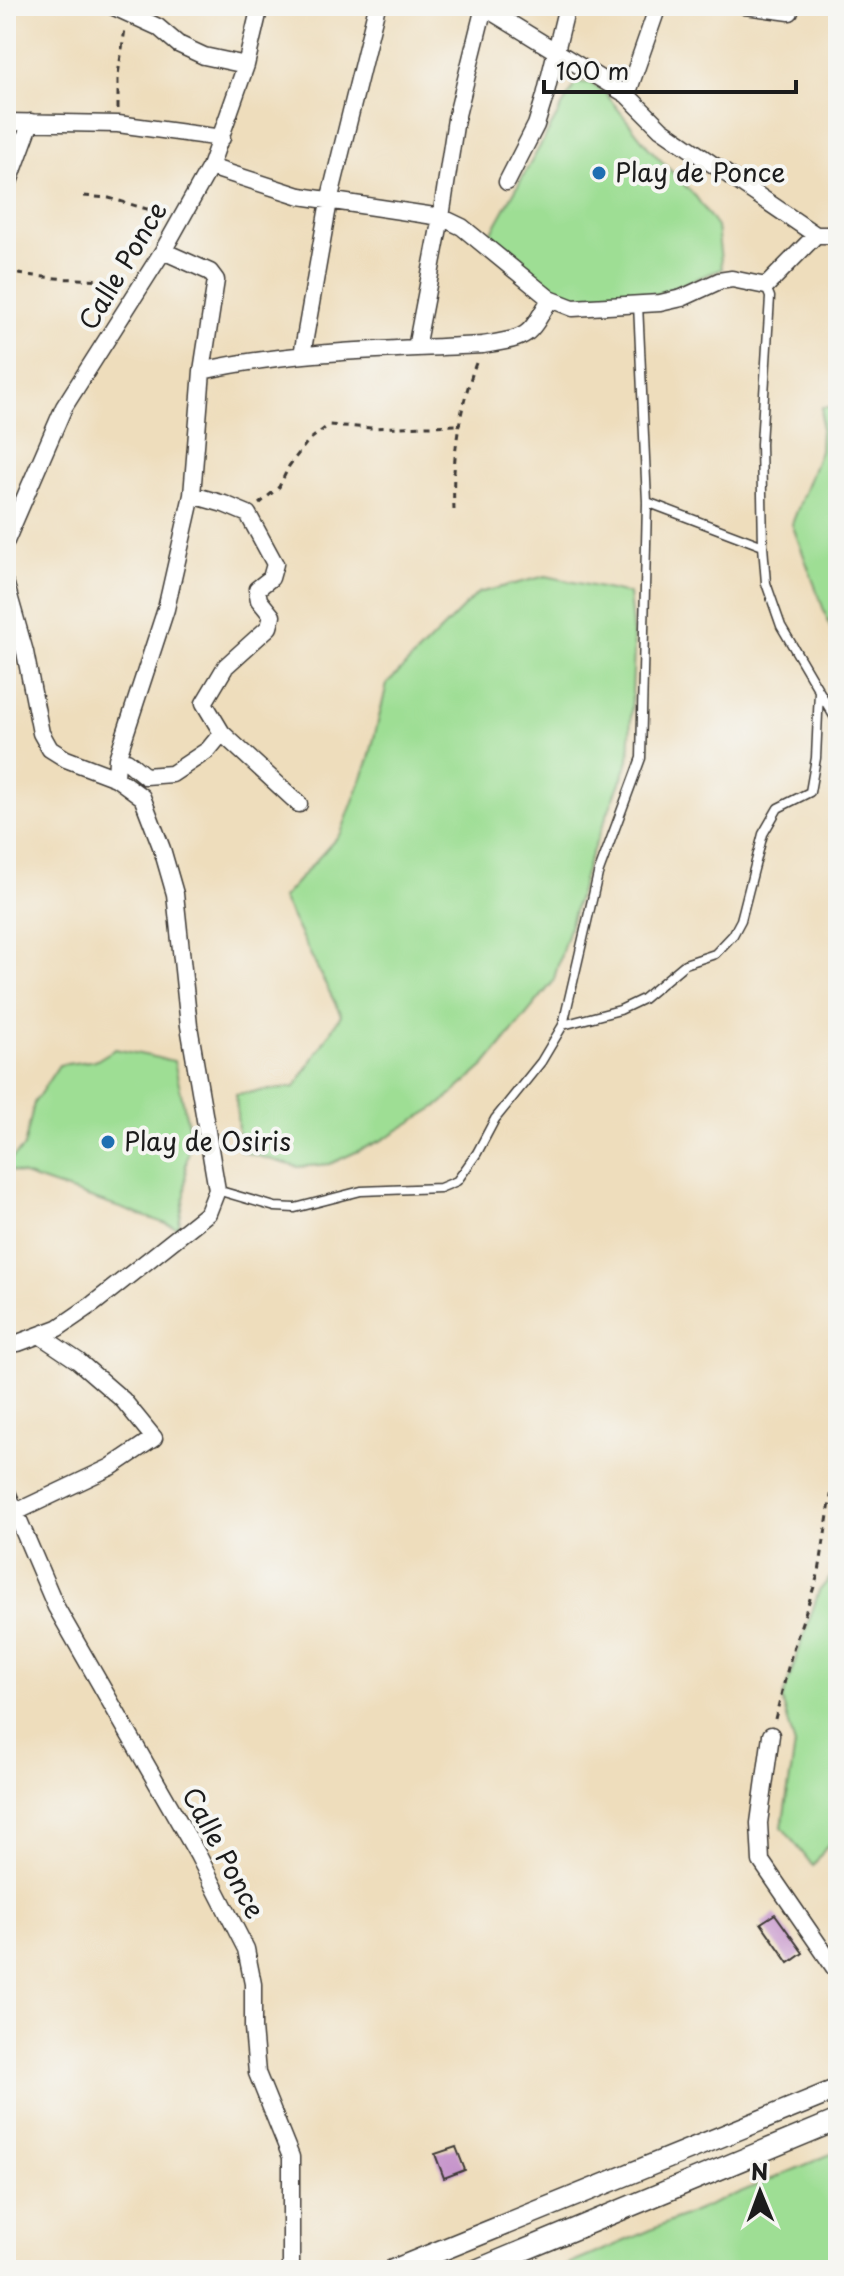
<svg xmlns="http://www.w3.org/2000/svg" width="844" height="2276" font-family="'Playpen Sans',sans-serif">
<style>
.green{fill:#9ede94;stroke:#5d7d58;stroke-width:2}
.building{fill:#c694cb}
.lines{fill:none;stroke-linecap:round;stroke-linejoin:round}
.service-casing{stroke:#3c3934;stroke-width:11}
.minor-casing{stroke:#3c3934;stroke-width:19}
.tertiary-casing{stroke:#3c3934;stroke-width:23}
.path{stroke:#3c3934;stroke-width:3;stroke-dasharray:6 6;stroke-linecap:butt}
.service{stroke:#fff;stroke-width:8}
.minor{stroke:#fff;stroke-width:16}
.tertiary{stroke:#fff;stroke-width:20}
.poi-dot{fill:#1f6fb2;stroke:#f6f6f2;stroke-width:3}
.labels{text-anchor:middle;stroke-width:8;stroke-linejoin:round;paint-order:stroke}
.poi-label{font-size:26px;fill:#1c1c1c;stroke:#f6f6f2;text-anchor:start}
.street-label{font-size:26px;fill:#1c1c1c;stroke:#f6f6f2}
</style>
<rect width="100%" height="100%" fill="#f6f6f2"/>
<filter id="ink" filterUnits="userSpaceOnUse"><feTurbulence type="fractalNoise" baseFrequency=".0125" numOctaves="2"/><feDisplacementMap in="SourceGraphic" scale="16" xChannelSelector="R" yChannelSelector="G"/><feConvolveMatrix kernelMatrix="1 2 1 2 8 2 1 2 1" color-interpolation-filters="sRGB"/></filter>
<filter id="wash" filterUnits="userSpaceOnUse"><feTurbulence type="fractalNoise" baseFrequency=".006" numOctaves="4" result="noise"/><feDisplacementMap in="SourceGraphic" scale="32" xChannelSelector="R" yChannelSelector="G"/><feGaussianBlur stdDeviation="1.8" result="paint"/><feColorMatrix in="noise" values="0 0 0 0 0 0 0 0 0 0 0 0 0 0 0 0 0 1.4 0 .05"/><feComposite in="paint" operator="in"/></filter>
<g filter="url(#wash)">
<rect width="100%" height="100%" fill="#eeddbc"/>
<path class="green" d="M576,82L590,83L606,94L649,148L696,197L717,227L722,269L657,294L562,298L489,237Z
M822,407H838V648L792,524L820,451Z
M546,576L629,594L634,648L629,760L589,860L553,982L485,1065L441,1104L382,1140L330,1164L298,1167L239,1151L236,1094L295,1087L341,1015L282,898L341,833L369,759L387,684L478,593Z
M115,1049L174,1061L191,1138L186,1164L185,1195L178,1228L6,1169V1164L24,1147L34,1103L59,1065L97,1060Z
M838,1568V1830L813,1866L782,1827L795,1746L782,1700L819,1591Z
M838,2151V2270H556Z"/>
<g id="blocks">
<path class="building" d="M775,1914L803,1953L789,1963L761,1923Z
M456,2147L465,2170L444,2178L435,2154Z"/>
</g>
</g>
<g filter="url(#ink)">
<use href="#blocks" fill-opacity="0" stroke="#3c3934" stroke-width="2"/>
<g class="lines">
<defs>
<path id="service" d="M766,287L770,297L761,444L763,546L766,583L781,626L838,723
M647,502L763,546
M563,1025L620,1010L643,999L685,964L715,954L733,935L741,920L763,834L778,808L810,792L816,758L819,691
M217,1190L275,1207L295,1208L361,1191L440,1188L457,1181L477,1153L495,1119L541,1062L563,1025L598,874L641,758L647,502L638,304"/>
<path id="minor" d="M112,6L158,27L178,44L204,56L246,65
M482,6L627,95L661,129L816,235H838
M745,6L790,12
M627,95L658,6
M6,122L118,124L222,138
M210,167L300,196L441,217L462,227L550,299L573,308L660,303L682,298L719,281L732,279L766,286L816,235
M507,182L536,125L545,96L567,6
M6,190L31,122
M416,348L441,217L456,119L484,7
M302,355L329,201L377,6
M202,371C294,350 389,350 483,345C529,337 527,339 550,299
M6,541L64,407L163,251L210,167L246,65L260,6
M6,585L25,652L41,733L50,749L66,759L116,778L142,797L162,849L175,894L189,1026L217,1190L208,1213L93,1304L58,1328L18,1343L6,1344
M222,733L299,804
M117,759L127,761L145,776L172,774L208,750L222,733L204,703L226,666L269,627L272,616L259,600L257,589L271,578L275,564L248,514L224,504L192,495
M116,778L117,759L166,609L192,495L202,371L216,280L210,272L163,251
M6,1490L56,1607L198,1855L246,1949L253,1984V2028L257,2073L291,2157V2270
M16,1512L111,1467L154,1438L123,1400L78,1361L41,1336
M771,1735L759,1823L761,1861L838,1973"/>
<path id="tertiary" d="M393,2270L838,2089
M476,2270L838,2120"/>
</defs>
<use href="#service" class="service-casing"/>
<use href="#minor" class="minor-casing"/>
<use href="#tertiary" class="tertiary-casing"/>
<path class="path" d="M118,109V75L125,29
M84,196L109,198L164,214
M6,273C23,274 39,277 56,278C80,280 102,278 125,283
M259,504L279,487L289,466L308,441L329,425L371,428L457,425
M454,510C452,458 458,412 476,363
M775,1719L792,1652L819,1572L838,1452"/>
<use href="#service" class="service"/>
<use href="#minor" class="minor"/>
<use href="#tertiary" class="tertiary"/>
</g>
</g>
<g class="poi-dot">
<circle cx="599" cy="173" r="8"/>
<circle cx="108" cy="1142" r="8"/>
</g>
<g class="labels">
<g class="poi-label">
<text x="615" y="182">Play de Ponce</text>
<text x="124" y="1151">Play de Osiris</text>
</g>
<g class="street-label">
<text transform="translate(123 266) rotate(-59)" y="9">Calle Ponce</text>
<text transform="translate(223 1853) rotate(62)" y="9">Calle Ponce</text>
</g>
</g>
<rect width="844" height="2276" fill="none" stroke="#f6f6f2" stroke-width="32"/>
<g transform="translate(760 2192) rotate(359)" stroke="#f6f6f2" stroke-width="6" paint-order="stroke">
<path d="M0-6L14 30L0 20L-14 30Z" fill="#1c1c1c"/>
<text y="-12" font-size="22" font-weight="bold" text-anchor="middle" fill="#1c1c1c">N</text>
</g>
<path d="M544 80v12h252v-12" fill="none" stroke="#1c1c1c" stroke-width="4"/>
<text x="556" y="80" font-size="24" fill="#1c1c1c" stroke="#f6f6f2" stroke-width="6" paint-order="stroke">100 m</text>
</svg>
